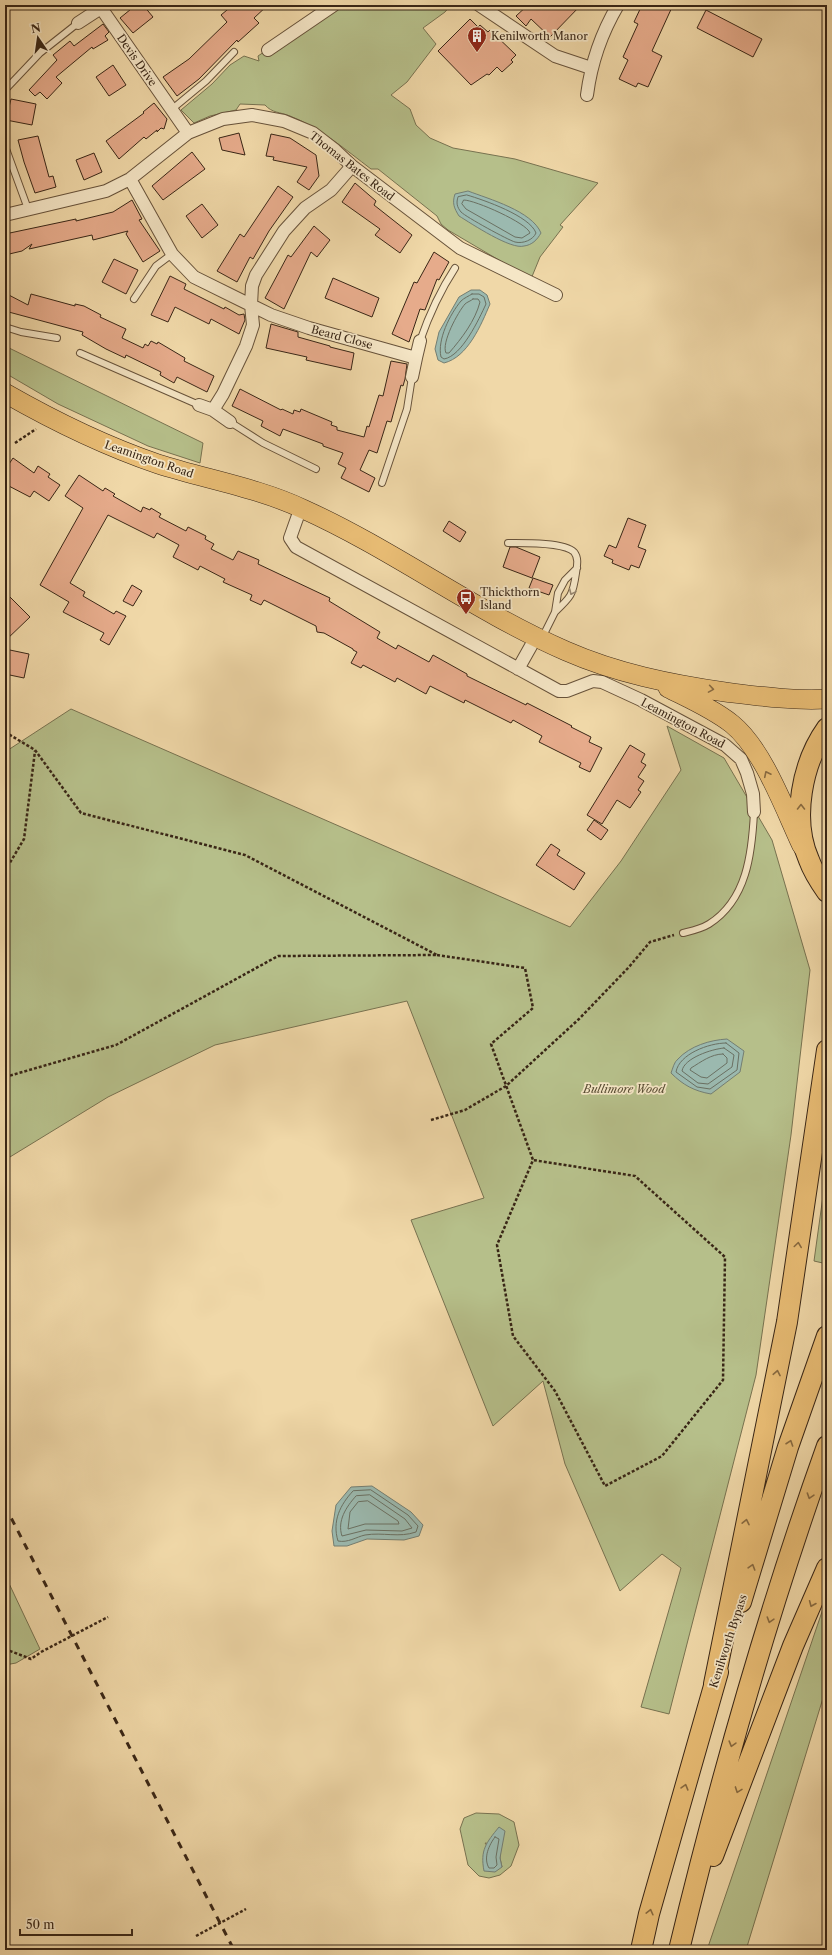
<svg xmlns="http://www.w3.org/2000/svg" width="832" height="1955" font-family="'Libre Caslon Text',serif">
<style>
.green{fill:#b6bf8a;stroke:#787250;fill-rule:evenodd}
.water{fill:#9bb9af;stroke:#747e72}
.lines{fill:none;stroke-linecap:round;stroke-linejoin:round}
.shore{stroke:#6a7062;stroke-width:1}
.building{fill:#e6ab8b;stroke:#392616}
.service-casing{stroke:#67523a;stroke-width:8}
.minor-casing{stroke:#67523a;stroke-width:14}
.primary-casing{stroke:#392616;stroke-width:20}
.trunk-casing{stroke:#392616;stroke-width:22}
.path{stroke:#392616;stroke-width:2.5;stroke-dasharray:3 2;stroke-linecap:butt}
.service{stroke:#f5e6c6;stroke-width:6}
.minor{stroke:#f5e6c6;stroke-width:12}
.primary{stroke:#e8bc74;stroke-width:19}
.trunk{stroke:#e8bc74;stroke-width:20}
.rail{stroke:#392616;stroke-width:3;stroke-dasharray:7 7;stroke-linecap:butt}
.path-bridge{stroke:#392616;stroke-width:2.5;stroke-dasharray:3 2;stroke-linecap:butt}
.oneway{stroke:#97866e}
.oneway2{stroke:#886a40}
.labels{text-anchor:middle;stroke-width:3.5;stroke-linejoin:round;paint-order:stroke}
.poi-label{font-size:11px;fill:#392616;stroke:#f5e6c6;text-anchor:start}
.street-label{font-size:11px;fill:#392616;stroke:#f5e6c6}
.park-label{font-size:11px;font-style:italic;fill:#584c33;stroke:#f5e6c6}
</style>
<rect width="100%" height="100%" fill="#f0d8a8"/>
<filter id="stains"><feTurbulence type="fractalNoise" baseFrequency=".005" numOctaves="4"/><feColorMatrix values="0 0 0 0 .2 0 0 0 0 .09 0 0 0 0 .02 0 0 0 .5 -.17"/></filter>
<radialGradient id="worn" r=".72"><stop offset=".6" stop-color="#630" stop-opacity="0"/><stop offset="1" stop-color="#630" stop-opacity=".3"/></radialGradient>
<path class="green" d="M334,5H451L445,12L423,28L436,44L407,82L391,95L410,109L416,125L430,138L453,148L515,159L598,183L560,225L563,227L540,257L531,279L448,230L441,224L437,216L378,169H371C346,150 319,127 290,116C280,112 272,113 265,105L240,104L236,110L210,116L194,123L181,110L212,84L230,65L244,56L259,61L258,56Z
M5,346L203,443L200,463L148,446L58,404L5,373Z
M71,709L570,927L621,861L681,770L667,726L724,758L772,840L810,970L791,1135L756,1375L669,1714L641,1707L681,1568L662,1554L620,1591L565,1464L543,1381L493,1426L411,1220L484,1198L407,1001L215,1045L108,1097L5,1160V752Z
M827,1167V1264L814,1261Z
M5,1575L40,1649L16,1663L5,1665Z
M827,1597V1685L746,1950H707Z
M476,1813L499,1814L514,1822L519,1845L511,1866L500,1875L489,1878L479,1876L468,1865L460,1829L464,1818ZM485,1843L501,1845L500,1858L502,1867Z"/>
<path class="water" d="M468,191C489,199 532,211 541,233C537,240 532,245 524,246C511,250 472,224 459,216C454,208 452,203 455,194Z
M471,290H480L487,295L490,304C481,325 468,357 444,363L438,360L435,349L439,332L459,297Z
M727,1039L744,1051L740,1072L711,1094C694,1091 683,1085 671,1073C673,1068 674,1062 678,1059C690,1046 710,1040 727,1039Z
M372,1486L411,1512L423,1525L419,1536L404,1540L367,1539L347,1546H334L332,1531L336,1505L351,1487Z
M499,1827L505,1831L500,1858L502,1867L495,1872L484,1871C480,1850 486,1843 499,1827Z"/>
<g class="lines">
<path class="shore" d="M467,195C484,200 530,216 536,233C533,240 523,244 515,242C508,240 466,217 461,212C457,207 456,203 458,197Z
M464,200C475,200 527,223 530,233L522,238L515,237L466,209L462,204Z
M472,294H479L484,297L486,304C479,319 462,356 444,359L441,357C437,340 450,314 461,301C464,298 469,296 472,294Z
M473,299H478L480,302C475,321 462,338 449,353H446C441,343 458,312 465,304C467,302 471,301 473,299Z
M726,1043L739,1053L737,1070L710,1089L697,1087L676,1072C679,1054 709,1043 726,1043Z
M724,1048L734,1055L732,1067L708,1084L698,1083L682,1071C684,1058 712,1049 724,1048Z
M723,1054L727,1058V1063L707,1078L701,1077L690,1070L691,1068C701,1062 711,1054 723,1054Z
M371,1490L408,1515L418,1526L416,1532C399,1538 383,1532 365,1535C356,1537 348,1543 338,1541C332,1521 340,1505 353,1491Z
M370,1495L405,1519L412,1528L402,1531L366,1530L342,1536C337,1521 346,1507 356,1496Z
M368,1501L398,1521L399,1524H365L348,1529L350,1512L358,1502Z
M495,1837L499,1839L496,1857L497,1865L494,1868H489C483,1858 489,1845 495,1837Z"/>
</g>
<path class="building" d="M136,5H143L153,17L133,33L120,18Z
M233,5H268L254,18L259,23L238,42L237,40L199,79L177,96L163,77L189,59L227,22L221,15Z
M528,5H581L550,37L531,19L526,26L516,16Z
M642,5H673L652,51L662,56L648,87L638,83L636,87L619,79L628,60L623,57L638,24L634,22Z
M706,10L762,39L753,57L697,28Z
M470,19L478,27L480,25L488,32L490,30L516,55L511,60L513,62L502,72L497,67L489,75L487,74L471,85L438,51Z
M103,24L109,32L105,36L108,40L93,49L92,47L56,77L62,83L47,99L40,92L35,96L29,90L57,60L53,55L70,41L74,46Z
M113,65L126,85L109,96L96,77Z
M11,99L36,104L32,125L6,120Z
M154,103L167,119L164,129L161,128L157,132V130L146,139L144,137L119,159L106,141L144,113L143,112Z
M239,133L245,155L222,150L219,138Z
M271,134L290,138L316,155L319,176L309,190L297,182L307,167L273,160L274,157L266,156Z
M38,136L49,177L53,176L56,187L35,193L24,162L18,140Z
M192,152L205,169L163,200L152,186Z
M94,153L102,172L84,180L76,160Z
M355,183L376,201L374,205L412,235L400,253L375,235L380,229L342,202Z
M278,186L293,197L269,231L253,259L250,257L237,282L217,271L240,234L244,237Z
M132,200L142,219L139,220L160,251L143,262L126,234L128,231L93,240L92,235L29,249L32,244L22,251L5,255V234L76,219V221L113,212Z
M202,204L218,225L202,238L186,216Z
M314,226L330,240L317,257L311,252L284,309L265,298L288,255L291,257Z
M434,252L449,262L439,280L437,279L425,310L420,309L409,342L392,334L414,282L417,283Z
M114,259L138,270L126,294L102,282Z
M170,276L186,284L184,289L224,309L225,307L239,315L244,314L245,320L239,334L211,319L209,324L175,307L168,322L151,315Z
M333,278L379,298L372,317L325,298Z
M5,293L28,305L31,294L75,306V304L84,306L101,315L100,317L126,329L122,338L143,348L145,344L148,346L151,341L157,344L158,342L185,358L184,361L214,376L207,392L177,377L174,383L160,375L161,372L126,355L125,358L106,349L82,335L83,332L5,311Z
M271,324L298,332V337L330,346V347L354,353L351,370L306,360L307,357L266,348Z
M391,361L407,364L405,379L403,386L401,385L391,422L387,421L377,453L369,450L360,470L375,478L369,492L341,478L346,468L338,464L343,453L323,446V444L283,429L280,436L261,426L263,421L232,406L240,389L281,410L282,409L293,414L294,410L300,412L301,409L332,422L331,425L337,427V430L364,437L367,426L369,427L379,395L383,396Z
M13,458L34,473L38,466L50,474L48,477L60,485L49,501L34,491L30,497L5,484V470Z
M79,475L103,491L105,488L115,494L113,496L141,512L143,507L150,510L151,508L161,514L159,517L186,531L188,527L206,536L205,539L214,544L211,549L233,560L238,551L259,560L258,564L330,598L329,601L380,632L377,638L396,649L398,645L429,662L433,655L467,674V676L526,705L527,703L572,726L571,727L591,737L589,742L602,748L590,772L579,767L581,763L539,742L542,736L513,720L511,723L465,700L464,703L430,686L426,694L397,678L395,682L363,665L361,668L351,663L357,652L353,650V649L324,633L317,632L316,626L264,600L261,605L250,600L252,595L223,582L225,579L200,566L198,570L173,557L179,545L157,533L154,538L108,515L70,583L85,592L83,596L114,614L116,611L126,616L109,645L100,640L104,633L63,612L69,602L40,585L83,508L65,496Z
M628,518L646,525L638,547L646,550L639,568L631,565L629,570L612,563L613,560L604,556L609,545L616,548Z
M449,521L466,532L460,542L443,531Z
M510,547H516L540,557L532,578L503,567Z
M533,578L553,585L549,595L529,588Z
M132,585L142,591L133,606L123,601Z
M5,592L30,617L5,641Z
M5,649L29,654L24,678L5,674Z
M630,745L645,754L641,762L646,765L638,777L644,781L638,790L641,792L630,808L617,800L602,824L587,815Z
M594,820L608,830L601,840L587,830Z
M551,844L560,850L557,855L585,873L574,890L536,865Z"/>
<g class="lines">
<defs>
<path id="service" d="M5,90L40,53L78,23
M171,110L206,81L234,52
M5,146L28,209
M134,299L156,266L172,254
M5,327L21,332L57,338
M420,341C429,315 440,291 455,268
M80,353L199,405
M230,422L263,443L316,469
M382,483L407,409L412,377
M508,543C522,543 564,542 574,552C579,558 577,566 576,573C573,595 571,597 555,612
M542,638L555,612L558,593L565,580L577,568
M683,933C691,931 701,929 709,924C747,900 752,853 754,812"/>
<path id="minor" d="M479,5L555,56L591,68
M78,23L101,8L188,133
M268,50L334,5
M587,95C591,64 602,32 618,5
M130,179L172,254L194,277L271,315L309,328L416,358L412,377
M5,215L106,191L130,179L188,133L223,119L252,115L284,121L313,133L335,150L352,166L460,248L556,295
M416,358L420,341
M199,405L213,410
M230,422L213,410L223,394L246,346L253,325L251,305L252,286L256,275L284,231L305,208L331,190L352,166
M301,507L290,538L296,547L559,691H567L593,681L602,682L641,700L725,745L741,759L747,773L753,794L754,812
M518,669L536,637"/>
<path id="primary" d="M5,393C54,421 105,446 158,464C205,479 259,488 303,509C394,550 474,611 566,651C616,673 670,684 725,692C758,696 794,701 827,699
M668,688C690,699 713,709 732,724C763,749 785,810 802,846"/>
<path id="trunk" d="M827,728C802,763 791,819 809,860C813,871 820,882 827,892
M741,1602L788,1447L827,1336
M714,1684L787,1322L827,1050
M713,1856L793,1646L827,1568
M641,1950L649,1914L718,1672
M679,1950C720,1780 768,1611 827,1446"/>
</defs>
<use href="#service" class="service-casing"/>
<use href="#minor" class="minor-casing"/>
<use href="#primary" class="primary-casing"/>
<use href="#trunk" class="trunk-casing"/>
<path class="path" d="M15,443L36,429
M5,732L35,750L81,813L245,855L437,955L278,956L116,1045L5,1077
M5,871L24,839L35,751
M437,955L525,968L533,1008L491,1044L533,1160L497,1245L513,1336L555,1391L605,1486L662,1456L723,1380L725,1257L635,1176L533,1160
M431,1120L465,1110L506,1086L579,1019L629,967L650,942L674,935
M5,1649L31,1659L41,1652"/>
<use href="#service" class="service"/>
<use href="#minor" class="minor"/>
<use href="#primary" class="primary"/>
<use href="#trunk" class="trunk"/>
<path class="rail" d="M5,1506L234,1950"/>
<path class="path-bridge" d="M41,1652L108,1617
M196,1936L246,1909"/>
</g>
<defs><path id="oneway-chevron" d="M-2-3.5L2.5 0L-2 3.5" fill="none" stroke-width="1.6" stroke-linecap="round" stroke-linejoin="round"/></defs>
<use class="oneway" href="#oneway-chevron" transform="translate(572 592) rotate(114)"/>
<g class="oneway2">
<use href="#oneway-chevron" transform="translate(711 689) rotate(9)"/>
<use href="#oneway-chevron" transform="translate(767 774) rotate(-116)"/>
<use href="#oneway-chevron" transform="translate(801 807) rotate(-90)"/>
<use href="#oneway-chevron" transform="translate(798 1245) rotate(-82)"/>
<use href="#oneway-chevron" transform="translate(777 1373) rotate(-79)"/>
<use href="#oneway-chevron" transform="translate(790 1443) rotate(-71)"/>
<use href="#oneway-chevron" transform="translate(810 1496) rotate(108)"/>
<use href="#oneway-chevron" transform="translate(746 1522) rotate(-78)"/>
<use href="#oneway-chevron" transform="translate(752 1567) rotate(-73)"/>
<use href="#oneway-chevron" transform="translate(812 1604) rotate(113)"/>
<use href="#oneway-chevron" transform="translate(770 1620) rotate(107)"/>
<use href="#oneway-chevron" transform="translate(732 1744) rotate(106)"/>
<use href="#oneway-chevron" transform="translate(685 1787) rotate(-74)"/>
<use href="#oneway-chevron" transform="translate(738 1790) rotate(110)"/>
<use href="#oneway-chevron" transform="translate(650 1912) rotate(-76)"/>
</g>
<defs>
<symbol id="building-pin" viewBox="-11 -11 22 30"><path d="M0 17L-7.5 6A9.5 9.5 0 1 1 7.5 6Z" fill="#8f2418" stroke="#f5e6c6"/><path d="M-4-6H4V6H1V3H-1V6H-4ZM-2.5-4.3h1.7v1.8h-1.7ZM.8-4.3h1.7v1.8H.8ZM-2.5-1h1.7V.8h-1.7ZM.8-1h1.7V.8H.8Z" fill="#fff"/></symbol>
<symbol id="bus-pin" viewBox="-11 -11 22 30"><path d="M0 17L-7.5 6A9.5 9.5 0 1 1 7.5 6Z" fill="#8f2418" stroke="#f5e6c6"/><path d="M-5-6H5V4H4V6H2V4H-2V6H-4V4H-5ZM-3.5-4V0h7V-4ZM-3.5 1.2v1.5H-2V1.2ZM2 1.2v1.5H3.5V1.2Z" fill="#fff"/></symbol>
</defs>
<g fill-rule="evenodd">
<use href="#building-pin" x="466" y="25" width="22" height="30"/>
<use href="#bus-pin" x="455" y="587" width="22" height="30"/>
</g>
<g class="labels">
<g class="poi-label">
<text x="491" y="40">Kenilworth Manor</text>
<text x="480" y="596">Thickthorn<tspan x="480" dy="13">Island</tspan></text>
</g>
<g class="street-label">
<text transform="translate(137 60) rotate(55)" y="4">Devis Drive</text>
<text transform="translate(352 166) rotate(38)" y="4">Thomas Bates Road</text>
<text transform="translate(342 337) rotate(15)" y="4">Beard Close</text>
<text transform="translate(149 459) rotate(19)" y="4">Leamington Road</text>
<text transform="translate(683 723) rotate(28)" y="4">Leamington Road</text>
<text transform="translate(728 1641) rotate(-72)" y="4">Kenilworth Bypass</text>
</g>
<g class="park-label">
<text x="624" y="1093">Bullimore Wood</text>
</g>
</g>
<rect width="832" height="1955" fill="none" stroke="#f0d8a8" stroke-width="20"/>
<rect x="6" y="6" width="820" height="1943" fill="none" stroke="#392616" stroke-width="2"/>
<rect x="10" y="10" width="812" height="1935" fill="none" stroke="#392616"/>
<g transform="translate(38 38) rotate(347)" stroke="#f5e6c6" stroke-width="3" paint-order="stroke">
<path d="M0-3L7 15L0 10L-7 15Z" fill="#392616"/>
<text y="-6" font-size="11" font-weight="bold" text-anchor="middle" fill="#392616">N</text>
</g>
<path d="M20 1929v6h112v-6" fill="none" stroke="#392616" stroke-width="2"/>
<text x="26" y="1929" font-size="12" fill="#392616" stroke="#f5e6c6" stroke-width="3" paint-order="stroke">50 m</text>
<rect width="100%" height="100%" filter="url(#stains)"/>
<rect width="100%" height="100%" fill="url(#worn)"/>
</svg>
